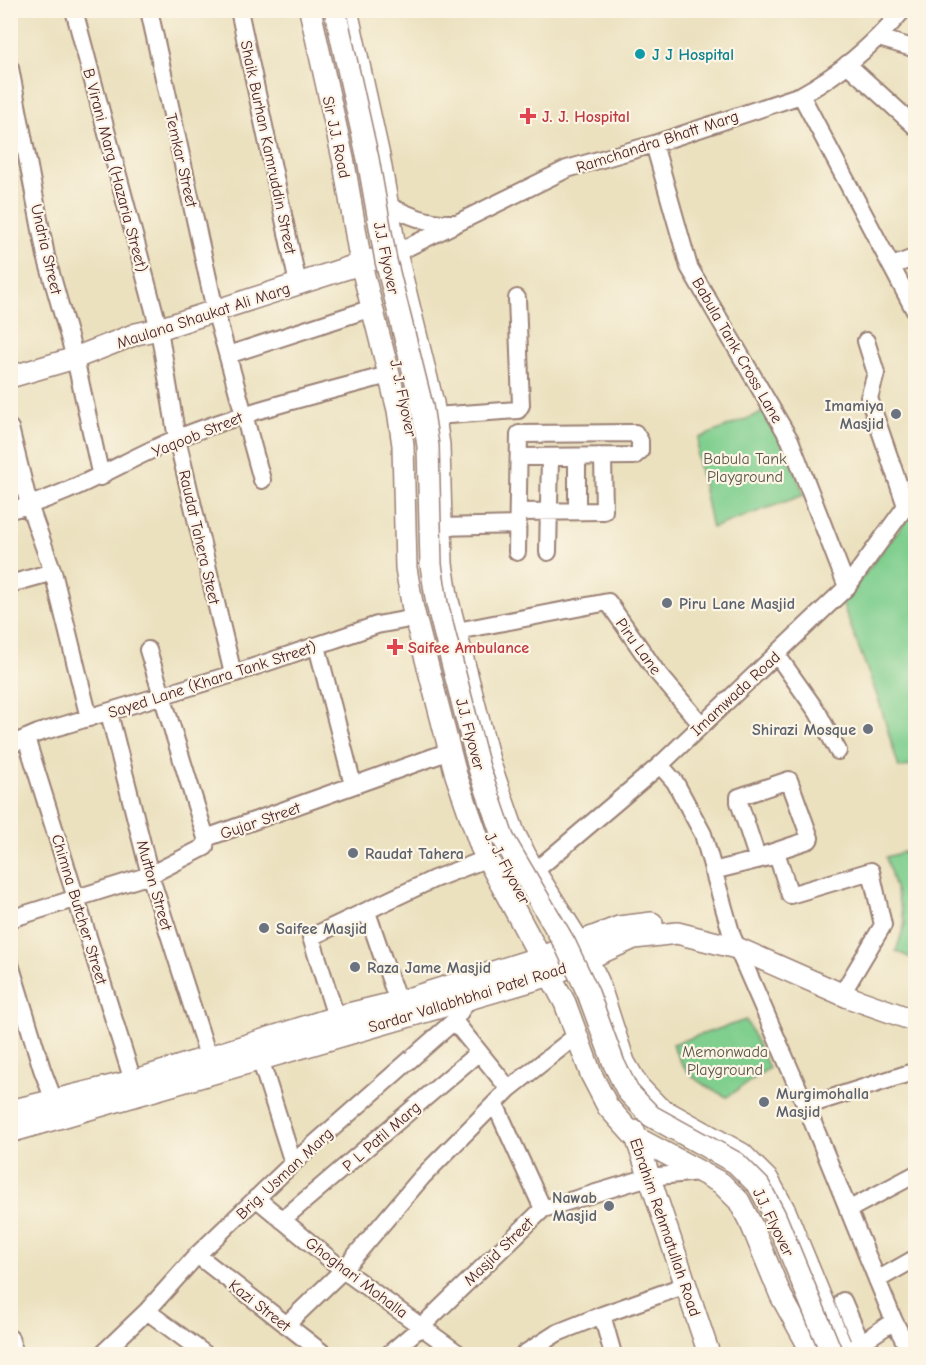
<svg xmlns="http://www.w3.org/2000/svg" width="926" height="1365" font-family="'Comic Neue',sans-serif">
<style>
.green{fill:#80cf8f;stroke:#65775d;stroke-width:1.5}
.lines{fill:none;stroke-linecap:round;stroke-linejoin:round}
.minor-casing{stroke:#9a8075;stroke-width:20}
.major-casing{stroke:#9a8075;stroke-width:24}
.minor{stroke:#fff;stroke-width:16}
.major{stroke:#fff;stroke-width:21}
.major-bridge-casing{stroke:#9a8075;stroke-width:24;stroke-linecap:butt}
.major-bridge{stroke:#fff;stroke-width:21}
.culture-dot{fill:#0f9aa8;stroke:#fcf5e5;stroke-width:2}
.health-dot{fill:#e0444e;stroke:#fcf5e5;stroke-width:2}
.worship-dot{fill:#6b7280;stroke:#fcf5e5;stroke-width:2}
.labels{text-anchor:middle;stroke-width:4.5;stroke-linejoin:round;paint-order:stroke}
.culture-label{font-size:16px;font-weight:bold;fill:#0d838f;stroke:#fcf5e5;text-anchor:start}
.health-label{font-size:16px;font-weight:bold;fill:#be3a42;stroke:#fcf5e5;text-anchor:start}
.street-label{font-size:16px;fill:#4a1f2b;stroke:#fcf5e5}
.worship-label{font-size:16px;font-weight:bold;fill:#5b616d;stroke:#fcf5e5;text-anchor:start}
.park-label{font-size:16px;fill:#5a5449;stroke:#fcf5e5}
</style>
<rect width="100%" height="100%" fill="#fcf5e5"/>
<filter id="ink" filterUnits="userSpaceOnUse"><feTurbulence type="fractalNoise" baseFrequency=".0167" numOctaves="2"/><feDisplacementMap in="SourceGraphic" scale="12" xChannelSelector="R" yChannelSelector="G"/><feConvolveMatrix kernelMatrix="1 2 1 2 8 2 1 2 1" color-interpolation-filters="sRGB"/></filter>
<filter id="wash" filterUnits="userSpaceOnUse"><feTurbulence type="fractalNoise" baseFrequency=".008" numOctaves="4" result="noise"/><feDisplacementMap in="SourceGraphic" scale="24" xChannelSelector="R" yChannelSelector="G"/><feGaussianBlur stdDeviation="1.35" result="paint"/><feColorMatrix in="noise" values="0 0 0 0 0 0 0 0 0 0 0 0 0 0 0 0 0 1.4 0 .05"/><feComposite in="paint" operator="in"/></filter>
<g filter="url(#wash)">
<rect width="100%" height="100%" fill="#ebe1bf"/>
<path class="green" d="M766,411L797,475L804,495L712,528L697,457L699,438Z
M915,509V765L899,768L879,701L842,603Z
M915,849H916L915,960L896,951L905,923L886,857Z
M746,1020L769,1068L727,1097C698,1083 684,1075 672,1044Z"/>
</g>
<g filter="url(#ink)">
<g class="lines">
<defs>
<path id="minor" d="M74,10L159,329L177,439L233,674
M149,10L215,310L262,480
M239,10L298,284
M879,38L916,49
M847,64L916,127
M10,68L46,256L75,358L101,477
M801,95L916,313
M654,144L689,267L790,440L847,587
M388,206C411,216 427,224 453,223
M396,253L567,169L654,144L801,95C840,74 874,44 903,10
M892,266L916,257
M866,341L876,373L869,398L906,506
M228,355L372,308
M435,416L518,410L521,405L517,298
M10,428L29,505L53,572L89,718
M577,457V511
M10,510C71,496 122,461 178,438C246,411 318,394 388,375
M518,512L604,511L603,457
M441,527L518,525
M517,552L519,434L635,433L640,441V451L634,456L519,457
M548,552L550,457
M10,584L53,572
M457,631L608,602L656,671L701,724
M317,646L353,785
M148,650L206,838
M777,655L818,713L838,751
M109,713L150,875L208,1056
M26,738L133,1081
M10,745L38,733L233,674L377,625L415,618
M660,765L675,782L703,834L732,936L806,1106L894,1321L911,1354
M758,860L739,802V797L789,780L810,838L809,840L764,855
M535,871L660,765L847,587L906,506L916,497
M713,871L777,855L790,895L871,871L883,925L846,987
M367,912L398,1002
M10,919L150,875L205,847L206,838L450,751
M10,964L42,1069L58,1111
M336,1017L311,937L434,879L486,859
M454,1021L509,1089
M257,1049L293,1163
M495,1104L543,1209
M806,1106L916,1071
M256,1198L343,1270L459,1354
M848,1210L916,1174
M282,1220L479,1052
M197,1255L324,1354
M877,1280L916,1258
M843,1301L861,1343
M147,1311L205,1354
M602,1315L613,1354
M286,1325L343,1270L422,1177L509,1089L577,1035
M10,1338L15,1354
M102,1354L147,1311L197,1255L293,1163L454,1021L469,998
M389,1354L422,1326L543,1209L649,1177L699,1172
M524,1354L557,1333L602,1315L686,1285
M844,1354L894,1321"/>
<path id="major" d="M310,10L344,163L361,264L398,410L403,445L406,568L413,609L456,775L481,847L565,1003L591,1074L608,1107L635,1137L721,1183L739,1201L752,1226L781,1296L813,1354
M347,10L379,156L396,253L433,403L439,445L442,564L448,601L490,764L514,833L530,864L579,942L598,981L624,1062L638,1086L658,1107L742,1154L768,1180L785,1211L844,1354
M10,377L75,358L136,334L159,329L372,260
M10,1111L133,1081L336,1017L398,1002L541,957L619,927L652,923
M634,1131L709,1354
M10,1132L551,975L634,938L677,933L737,948L848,997L916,1021"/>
</defs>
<use href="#minor" class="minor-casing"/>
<use href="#major" class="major-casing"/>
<use href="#minor" class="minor"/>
<use href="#major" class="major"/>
<defs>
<path id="major-bridge" d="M335,10L368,159L386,261L422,406L428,446L431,565L437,604L479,768L503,838L565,944L588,993L614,1064L628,1092L651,1116L736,1163L759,1186L775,1216L832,1354"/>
</defs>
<use href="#major-bridge" class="major-bridge-casing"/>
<use href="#major-bridge" class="major-bridge"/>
</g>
</g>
<circle class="culture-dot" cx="640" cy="54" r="6"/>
<g class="health-dot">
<path d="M525 107h6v6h6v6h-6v6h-6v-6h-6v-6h6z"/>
<path d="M392 638h6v6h6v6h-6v6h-6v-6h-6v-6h6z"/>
</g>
<g class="worship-dot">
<circle cx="896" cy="414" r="6"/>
<circle cx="667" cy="603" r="6"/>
<circle cx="868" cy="729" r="6"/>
<circle cx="353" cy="853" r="6"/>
<circle cx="264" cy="928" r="6"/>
<circle cx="355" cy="967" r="6"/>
<circle cx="764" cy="1102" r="6"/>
<circle cx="609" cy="1206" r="6"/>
</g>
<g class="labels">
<g class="culture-label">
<text x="652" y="60">J J Hospital</text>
</g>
<g class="health-label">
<text x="542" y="122">J. J. Hospital</text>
<text x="408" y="653">Saifee Ambulance</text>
</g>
<g class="street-label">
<text transform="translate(337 137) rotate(78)" y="6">Sir J.J. Road</text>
<text transform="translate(657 141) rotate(-18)" y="6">Ramchandra Bhatt Marg</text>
<text transform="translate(269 147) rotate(78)" y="6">Shaik Burhan Kamruddin Street</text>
<text transform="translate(182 160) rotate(77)" y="6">Temkar Street</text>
<text transform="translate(116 170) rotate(75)" y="6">B Virani Marg (Hazaria Street)</text>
<text transform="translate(47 249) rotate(77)" y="6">Undria Street</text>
<text transform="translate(387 258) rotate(78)" y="6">J.J. Flyover</text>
<text transform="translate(203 315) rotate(-18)" y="6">Maulana Shaukat Ali Marg</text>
<text transform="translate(738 350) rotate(60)" y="6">Babula Tank Cross Lane</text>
<text transform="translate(404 398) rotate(78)" y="6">J. J. Flyover</text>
<text transform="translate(197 434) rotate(-22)" y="6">Yaqoob Street</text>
<text transform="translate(200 537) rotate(77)" y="6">Raudat Tahera Steet</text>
<text transform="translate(639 646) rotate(54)" y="6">Piru Lane</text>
<text transform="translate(212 679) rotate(-18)" y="6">Sayed Lane (Khara Tank Street)</text>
<text transform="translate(735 693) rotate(-43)" y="6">Imamwada Road</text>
<text transform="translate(471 734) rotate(75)" y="6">J.J. Flyover</text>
<text transform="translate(260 820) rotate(-19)" y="6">Gujar Street</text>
<text transform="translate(508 868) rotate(62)" y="6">J. J. Flyover</text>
<text transform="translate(155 885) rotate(74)" y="6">Mutton Street</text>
<text transform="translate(80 909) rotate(73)" y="6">Chimna Butcher Street</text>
<text transform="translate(467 997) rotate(-17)" y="6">Sardar Vallabhbhai Patel Road</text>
<text transform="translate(381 1136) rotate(-41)" y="6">P L Patil Marg</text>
<text transform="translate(284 1173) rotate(-43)" y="6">Brig. Usman Marg</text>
<text transform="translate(774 1222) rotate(64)" y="6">J.J. Flyover</text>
<text transform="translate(666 1227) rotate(71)" y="6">Ebrahim Rehmatullah Road</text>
<text transform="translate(498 1251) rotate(-44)" y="6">Masjid Street</text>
<text transform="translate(357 1277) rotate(37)" y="6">Ghoghari Mohalla</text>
<text transform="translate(260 1305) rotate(38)" y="6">Kazi Street</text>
</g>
<g class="worship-label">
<text x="884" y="411" text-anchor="end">Imamiya<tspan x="884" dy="18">Masjid</tspan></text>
<text x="679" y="609">Piru Lane Masjid</text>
<text x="856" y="735" text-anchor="end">Shirazi Mosque</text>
<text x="365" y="859">Raudat Tahera</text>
<text x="276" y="934">Saifee Masjid</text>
<text x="367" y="973">Raza Jame Masjid</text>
<text x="776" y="1099">Murgimohalla<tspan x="776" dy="18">Masjid</tspan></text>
<text x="597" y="1203" text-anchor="end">Nawab<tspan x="597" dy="18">Masjid</tspan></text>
</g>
<g class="park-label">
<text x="745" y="464">Babula Tank<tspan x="745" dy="18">Playground</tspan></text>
<text x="725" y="1057">Memonwada<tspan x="725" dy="18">Playground</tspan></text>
</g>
</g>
<rect width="926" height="1365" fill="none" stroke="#fcf5e5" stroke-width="36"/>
</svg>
